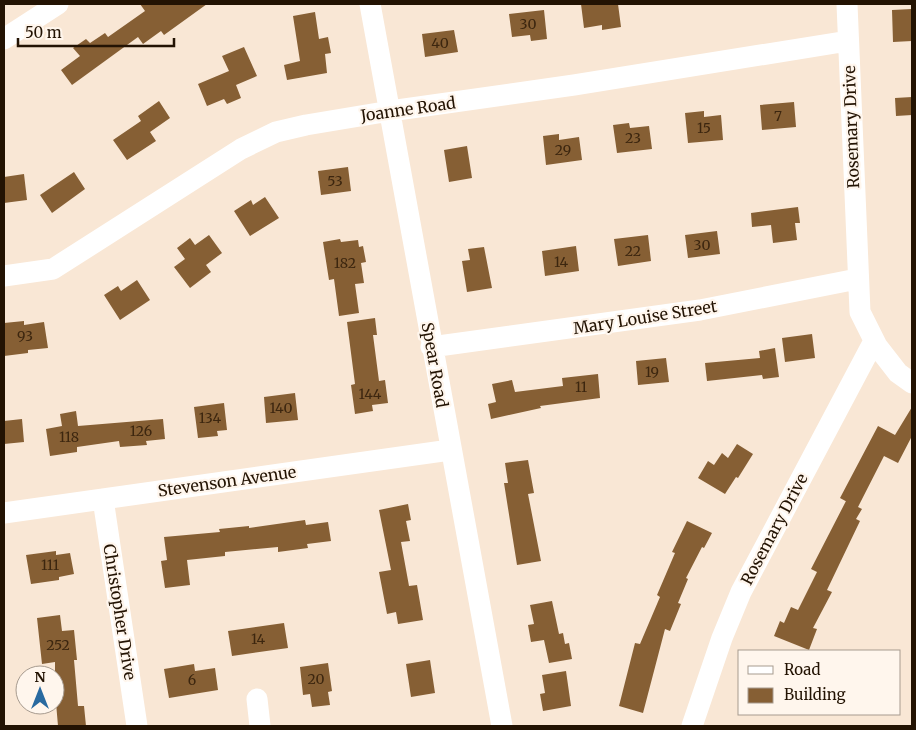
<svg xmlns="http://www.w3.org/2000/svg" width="916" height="730" font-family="Merriweather,serif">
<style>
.building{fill:#865f34}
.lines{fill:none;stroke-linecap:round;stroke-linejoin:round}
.street{stroke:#fff;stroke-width:21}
.labels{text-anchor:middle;stroke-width:4.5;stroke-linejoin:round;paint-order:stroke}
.number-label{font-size:14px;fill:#3c260f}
.street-label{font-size:16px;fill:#231303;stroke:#fff6ed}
</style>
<rect width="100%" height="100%" fill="#f9e7d5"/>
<path class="building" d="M140,4H207L164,35L161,31L143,44L138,37L72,85L61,70L80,56L73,48L86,39L90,43L105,33L108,37L145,11Z
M581,4H618L621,27L602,30V25L584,28Z
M912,9V41L893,42L892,10Z
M544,10L547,39L531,41L530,35L512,37L509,14Z
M315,12L319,39L328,37L331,53L325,54L327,73L287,80L284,65L300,61L293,16Z
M454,30L458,52L425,57L422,34Z
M244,47L257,76L236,85L241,98L227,104L224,99L207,106L198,84L229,71L222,56Z
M912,97V115L896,116L895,98Z
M159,101L170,118L150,132L156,141L127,160L113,140L141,121L138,116Z
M794,102L796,127L762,130L760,105Z
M704,111V117L721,115L723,140L688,143L685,113Z
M629,123L630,128L649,126L652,149L617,153L613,125Z
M559,134V140L579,137L582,160L546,165L543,136Z
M467,146L472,178L449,182L444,150Z
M348,167L351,191L321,195L318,171Z
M74,172L85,189L52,213L40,195Z
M24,174L27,200L4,203V177Z
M265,197L279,218L250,236L234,211L251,200L253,205Z
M798,207L800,223H795L797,240L773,243L771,225L752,227L751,213Z
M717,231L720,254L688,258L685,235Z
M209,235L222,253L206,265L211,272L190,288L174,267L185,259L177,248L190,238L195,245Z
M648,235L651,261L618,266L614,239Z
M340,239L341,242L358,240L359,247L363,246L366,262L361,263L364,283L355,284L359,313L339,316L334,279L329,280L323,242Z
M576,246L579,271L545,276L542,251Z
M484,247L492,288L467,292L462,261L470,260L468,249Z
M137,280L150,300L120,320L104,295L118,286L121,291Z
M375,318L377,335H373L379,381L385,380L388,403L372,405L373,411L355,414L351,385L355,384L347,322Z
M24,321V325L44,322L48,348L28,350V353L4,356V323Z
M812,334L815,358L785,362L782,338Z
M775,348L779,377L763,379L762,375L707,381L705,363L760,358L759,351Z
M666,358L669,382L638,385L636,361Z
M598,374L600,398L540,406L541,408L491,419L488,404L496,402L492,384L512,380L515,392L563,386L562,378Z
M295,393L298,420L266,423L264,397Z
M224,403L227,430L217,431L218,436L198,438L194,407Z
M912,407V436L898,463L884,456L858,507L862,509L856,519L860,521L827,590L832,592L813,628L817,629L809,650L774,636L780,621L784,623L791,607L798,610L817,572L811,569L846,501L851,504L840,498L878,426L895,435Z
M76,411L78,426L163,419L165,439L146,441L147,445L120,447L119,441L77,447V452L50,456L46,429L62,426L60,414Z
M22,419L24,442L4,444V421Z
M737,444L753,454L738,478L736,477L725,494L698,478L708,461L714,465L722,453L728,458Z
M528,460L534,493L528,494L541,561L517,565L504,483H508L505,463Z
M408,504L411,520L406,521L410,541L401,542L409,586L417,585L423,620L398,624L396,612L387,614L379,572L391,570L379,510Z
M305,520L306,525L328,522L331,541L307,544L308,548L278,552V547L225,552V556L187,560L190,585L165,588L161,561L167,560L164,537L220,532L219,529L249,526V528Z
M687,521L712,533L704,548L702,547L686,578L688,579L678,603L681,604L670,631L665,629L643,713L619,706L635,643L640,644L660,597L657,595L675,553L672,552Z
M56,551V555L70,553L74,574L59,577V580L31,584L26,555Z
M552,601L559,634L563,633L565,644L569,643L572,659L549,663L544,640L531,642L528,625L534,624L530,605Z
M60,615L62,631L74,630L77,660H74L78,706H84L86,726H58L55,691V662L42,664L37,618Z
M284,623L288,648L232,656L228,631Z
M430,660L435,693L411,697L406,664Z
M328,663L332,691L328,692L330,705L312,707L310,694L303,695L300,667Z
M194,664L195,671L215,668L218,690L169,698L164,669Z
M566,671L571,706L543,711L540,694L545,693L542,675Z"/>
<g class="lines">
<path class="street" d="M370,4L502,726
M847,4L860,312L877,346L898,373L912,383
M4,39L58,4
M4,276L53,269L241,149L276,132L306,125L390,111L574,85L848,41
M431,347L700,310L857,279
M103,499L137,726
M4,513L450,450
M257,699L260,726
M692,726L722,638L741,592L874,341"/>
</g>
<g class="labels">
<g class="number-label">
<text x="528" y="29">30</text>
<text x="440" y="48">40</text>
<text x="778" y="121">7</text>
<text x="704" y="133">15</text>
<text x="633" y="143">23</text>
<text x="563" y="155">29</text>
<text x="335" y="186">53</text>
<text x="702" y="250">30</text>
<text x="633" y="256">22</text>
<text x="561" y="267">14</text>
<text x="345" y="268">182</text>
<text x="25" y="341">93</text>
<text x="652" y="377">19</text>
<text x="581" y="392">11</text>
<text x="370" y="399">144</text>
<text x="281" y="413">140</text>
<text x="210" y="423">134</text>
<text x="141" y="436">126</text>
<text x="69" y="442">118</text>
<text x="50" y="570">111</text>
<text x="258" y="644">14</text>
<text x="58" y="650">252</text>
<text x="316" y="684">20</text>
<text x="192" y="685">6</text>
</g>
<g class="street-label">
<text transform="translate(408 109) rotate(-8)" y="6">Joanne Road</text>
<text transform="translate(851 127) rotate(-92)" y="6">Rosemary Drive</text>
<text transform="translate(645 317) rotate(-9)" y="6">Mary Louise Street</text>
<text transform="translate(435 365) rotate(80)" y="6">Spear Road</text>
<text transform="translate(227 481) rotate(-8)" y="6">Stevenson Avenue</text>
<text transform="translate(774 529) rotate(-62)" y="6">Rosemary Drive</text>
<text transform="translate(120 612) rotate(81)" y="6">Christopher Drive</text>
</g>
</g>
<rect width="916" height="730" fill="none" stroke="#231303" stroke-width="10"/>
<rect x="738" y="650" width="162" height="65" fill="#fff6ed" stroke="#a79b8f"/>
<rect x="748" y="666" width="25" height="8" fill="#ffffff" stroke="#a79b8f"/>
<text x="784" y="675" font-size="15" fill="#231303">Road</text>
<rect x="748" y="688" width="25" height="15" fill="#865f34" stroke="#a79b8f"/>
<text x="784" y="700" font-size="15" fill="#231303">Building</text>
<g transform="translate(40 690)"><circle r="24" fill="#fff6ed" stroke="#a79b8f"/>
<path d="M0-4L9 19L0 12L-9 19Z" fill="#296aa0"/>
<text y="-8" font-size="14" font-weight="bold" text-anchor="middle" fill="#231303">N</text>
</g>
<path d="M18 38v8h156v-8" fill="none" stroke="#231303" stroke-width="2.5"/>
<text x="25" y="38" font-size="15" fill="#231303" stroke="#fff6ed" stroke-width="4" paint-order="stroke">50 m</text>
</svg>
